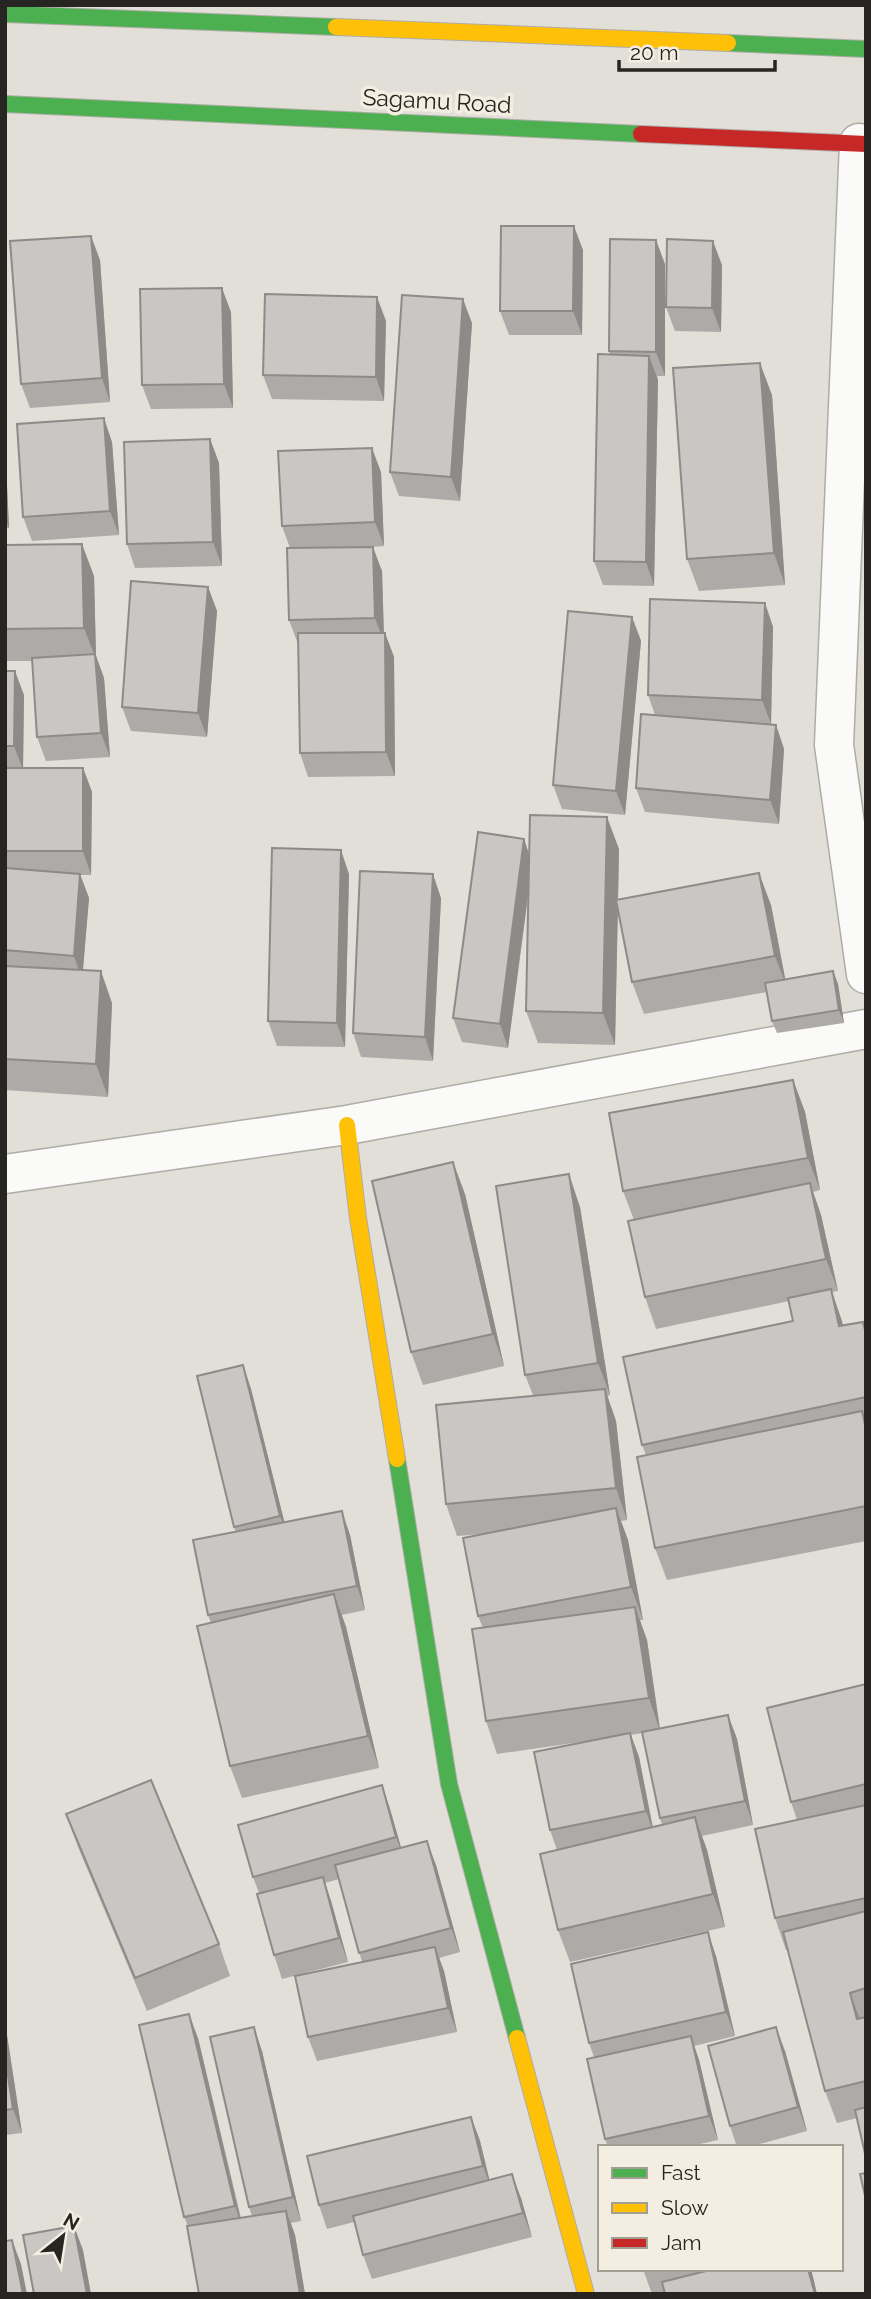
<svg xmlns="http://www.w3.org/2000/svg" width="871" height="2299" font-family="Raleway,sans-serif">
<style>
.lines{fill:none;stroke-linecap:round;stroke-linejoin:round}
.street-casing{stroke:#aeaca6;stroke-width:41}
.fast-casing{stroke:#aeaca6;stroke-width:18}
.slow-casing{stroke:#aeaca6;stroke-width:18}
.jam-casing{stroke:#aeaca6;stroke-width:18}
.street{stroke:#fafaf9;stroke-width:38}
.fast{stroke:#4caf50;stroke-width:16}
.slow{stroke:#ffc107;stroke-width:16}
.jam{stroke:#c62828;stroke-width:16}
.wall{fill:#adaaa8;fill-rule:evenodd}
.shaded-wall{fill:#8d8b88}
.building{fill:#c9c6c3;stroke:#8d8b88;stroke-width:2}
.labels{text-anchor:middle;stroke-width:7;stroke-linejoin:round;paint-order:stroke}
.street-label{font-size:23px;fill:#272521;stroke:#f3eee1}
</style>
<rect width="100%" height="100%" fill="#e1dfd8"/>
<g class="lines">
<defs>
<path id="street" d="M859,143L834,745L866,974
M5,1174L347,1125L866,1029"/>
<path id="fast" d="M5,14L336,27
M728,43L866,49
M5,104L641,134
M397,1459L449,1784L517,2038"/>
<path id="slow" d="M336,27L728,43
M347,1125L358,1218L397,1459
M517,2038L586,2294"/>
<path id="jam" d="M641,134L866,144"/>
</defs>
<use href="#street" class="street-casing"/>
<use href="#fast" class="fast-casing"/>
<use href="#slow" class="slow-casing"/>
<use href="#jam" class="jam-casing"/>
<use href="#street" class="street"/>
<use href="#fast" class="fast"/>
<use href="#slow" class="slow"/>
<use href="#jam" class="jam"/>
</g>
<path class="wall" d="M583,250L582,335H509L500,311Z
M100,260L110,402L30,408L21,384Z
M665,264V376H657L658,380L654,586L603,585L594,561L610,355L609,351Z
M722,265L721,332L675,331L666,307Z
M231,312L233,408L151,409L142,385Z
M386,321L384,401L272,399L263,375Z
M472,323L460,501L399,496L390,472Z
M772,395L785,585L699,591L687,559Z
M210,439L219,463L222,566L135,568L127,544Z
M112,442L119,535L32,541L23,517Z
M5,461L6,464L9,528H5Z
M381,472L384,546L371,547L382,571L384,633H385L394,657L395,776L308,777L300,753L298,644L289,620L290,548L282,526Z
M5,545L94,576L96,656L104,678L110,757L46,761L37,737L32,661H5Z
M208,587L217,611L207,737L131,731L122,707Z
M765,603L773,627L771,724L776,725L784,749L779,824L645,812L636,788L655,715L648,695Z
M632,617L641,641L625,815L562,809L553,785Z
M5,671L24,695L23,768H83L92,792L91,875H80L89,898L83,970L112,1003L108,1097L5,1090Z
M524,839L529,855L619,849L618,899L771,905L785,979L833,971L838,984L844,1023L777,1033L772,1021L767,992L644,1014L632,982L618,908L615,1045L538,1043L526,1011L529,890L508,1048L462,1042L453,1018Z
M349,874L345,1047L277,1046L268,1021Z
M441,898L433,1061L361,1057L353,1033Z
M793,1080L805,1112L820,1190L813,1192L821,1215L838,1291L832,1292L843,1326L866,1329V1541L667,1580L655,1548L646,1455L642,1445L793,1321L789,1301L656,1329L645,1297L634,1220L623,1191Z
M465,1194L504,1366L423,1385L411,1352Z
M580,1207L610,1395L607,1396L616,1421L627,1520L621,1521L628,1540L643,1620H640L647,1640L660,1728L728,1715L737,1739L753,1825L702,1836L707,1850L725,1927L570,1962L558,1930L557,1850L550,1830L594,1740L497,1754L486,1721L483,1628L478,1616L482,1534L457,1536L446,1504L533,1395L525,1375ZM642,1733L660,1818L662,1825L653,1827L639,1757L631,1735Z
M243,1365L251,1389L284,1522L350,1535L365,1610L342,1615L346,1627L379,1768L242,1798L230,1766L211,1623L208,1615L236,1532L234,1527Z
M866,1684V2158L857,2118L837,2123L825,2091L788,1950H786L775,1918L797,1820L791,1802Z
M382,1785L390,1809L401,1848L436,1865L460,1952L439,1958L444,1971L457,2032L317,2061L308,2037L362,1962L339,1879L325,1883L331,1901L348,1962L282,1979L274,1955L259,1893L253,1877Z
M66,1814L219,1944L230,1976L147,2011L78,1847Z
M716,1956L735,2036L694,2046L699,2060L718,2140L686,2147H608L605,2139L594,2057L589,2043Z
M5,2030L7,2035L22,2133L5,2135Z
M198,2038L241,2218L252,2216L249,2207L262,2051L301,2221L291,2223L295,2235L305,2294H199L188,2226L184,2217Z
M785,2051L807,2131L749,2147H737L730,2126Z
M471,2117L480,2141L489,2180L521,2198L532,2237L372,2279L363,2255L354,2222L327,2229L319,2205Z
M643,2269H811L817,2294H652Z"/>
<path class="shaded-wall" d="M574,226L583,250L582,335L573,311Z
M91,236L100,260L110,402L102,378Z
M656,240L665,264V376L656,352Z
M713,241L722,265L721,332L712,308Z
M222,288L231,312L233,408L224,384Z
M377,297L386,321L384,401L376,377Z
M463,299L472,323L460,501L451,477Z
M649,356L658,380L654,586L646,562Z
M760,363L772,395L785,585L774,553Z
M104,418L112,442L119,535L110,511Z
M210,439L219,463L222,566L213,542Z
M372,448L381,472L384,546L375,522Z
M5,461L6,464L9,528L5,517Z
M82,544L94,576L96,656L104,678L110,757L101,733L96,659L84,628Z
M373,547L382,571L384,642L375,618Z
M208,587L217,611L207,737L198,713Z
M765,603L773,627L771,724L762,700Z
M632,617L641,641L625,815L616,791Z
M385,633L394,657L395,776L386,752Z
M15,671L24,695L23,770L14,746Z
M776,725L784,749L779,824L770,800Z
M83,768L92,792L91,875L83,851Z
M607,817L619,849L615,1045L603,1013Z
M524,839L532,863L508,1048L500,1024Z
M341,850L349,874L345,1047L337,1023Z
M759,873L771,905L787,988L775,956Z
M80,874L89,898L82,980L74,956Z
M433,874L441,898L433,1061L425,1037Z
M101,971L112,1003L108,1097L96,1064Z
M833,971L838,984L844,1023L839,1010Z
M793,1080L805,1112L820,1190L808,1158Z
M453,1162L465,1194L504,1366L493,1334Z
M569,1174L580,1207L610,1395L598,1363Z
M810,1183L821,1215L838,1291L826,1259Z
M831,1289L842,1321L850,1359L839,1326Z
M243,1365L251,1389L289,1540L280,1516Z
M605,1389L616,1421L627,1520L616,1488Z
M616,1508L628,1540L643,1620L631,1587Z
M342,1511L350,1535L365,1610L357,1586Z
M334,1594L346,1627L379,1768L368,1736Z
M635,1607L647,1640L660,1731L649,1698Z
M728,1715L737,1739L753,1825L745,1801Z
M630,1733L639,1757L654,1835L646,1811Z
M382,1785L390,1809L405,1861L396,1837Z
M695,1817L707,1850L725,1927L713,1894Z
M427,1841L436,1865L460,1952L451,1928Z
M323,1877L331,1901L348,1962L339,1938Z
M708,1932L716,1956L735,2036L726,2012Z
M435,1947L444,1971L457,2032L448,2008Z
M850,1993L862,2025L857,2019Z
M189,2014L198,2038L243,2230L235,2206Z
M254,2027L262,2051L301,2221L293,2197Z
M776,2027L785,2051L807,2131L798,2107Z
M5,2030L7,2035L22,2133L13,2109L5,2056Z
M691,2036L699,2060L718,2140L709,2116Z
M471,2117L480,2141L492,2190L483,2166Z
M512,2174L521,2198L532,2237L523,2213Z
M286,2211L295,2235L305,2294H300Z
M74,2226L83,2250L91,2294H87Z
M12,2240L21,2264L27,2294H23Z
M808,2269H811L817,2294H815Z"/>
<path class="building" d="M501,226H574L573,311H500Z
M91,236L102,378L21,384L10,241Z
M610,239L656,240V352L609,351Z
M667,239L713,241L712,308L666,307Z
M222,288L224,384L142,385L140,289Z
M265,294L377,297L376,377L263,375Z
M402,295L463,299L451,477L390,472Z
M598,354L649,356L646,562L594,561Z
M760,363L774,553L687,559L673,368Z
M104,418L110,511L23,517L17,424Z
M210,439L213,542L127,544L124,442Z
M372,448L375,522L282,526L278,451Z
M82,544L84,628L5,629V545Z
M373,547L375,618L289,620L287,548Z
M131,581L208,587L198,713L122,707Z
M650,599L765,603L762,700L648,695Z
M568,611L632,617L616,791L553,785Z
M298,633H385L386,752L300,753Z
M95,654L101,733L37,737L32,658Z
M5,671H15L14,746H5Z
M641,714L776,725L770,800L636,788Z
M5,768H83V851H5Z
M530,815L607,817L603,1013L526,1011Z
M478,832L524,839L500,1024L453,1018Z
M272,848L341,850L337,1023L268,1021Z
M5,868L80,874L74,956L5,950Z
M360,871L433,874L425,1037L353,1033Z
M759,873L775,956L632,982L616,900Z
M5,966L101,971L96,1064L5,1059Z
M833,971L839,1010L772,1021L765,983Z
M793,1080L808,1158L623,1191L609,1113Z
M453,1162L493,1334L411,1352L372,1181Z
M569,1174L598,1363L525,1375L496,1186Z
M810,1183L826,1259L645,1297L628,1221Z
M831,1289L839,1326L863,1322L866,1334V1397L642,1445L623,1357L793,1321L788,1298Z
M243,1365L280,1516L234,1527L197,1376Z
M605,1389L616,1488L446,1504L436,1405Z
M862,1411L866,1429V1506L655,1548L637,1457Z
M616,1508L631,1587L478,1616L463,1538Z
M342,1511L357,1586L208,1615L193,1540Z
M334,1594L368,1736L230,1766L197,1626Z
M635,1607L649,1698L486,1721L472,1629Z
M866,1684V1784L791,1802L767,1708Z
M728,1715L745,1801L660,1818L642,1732Z
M630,1733L646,1811L550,1830L534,1752Z
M151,1780L219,1944L135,1978L66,1814Z
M382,1785L396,1837L253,1877L238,1825Z
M866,1805V1898L775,1918L755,1829Z
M695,1817L713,1894L558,1930L540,1854Z
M427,1841L451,1928L359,1953L335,1865Z
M323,1877L339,1938L274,1955L257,1894Z
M866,1911V1988L850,1993L857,2019L866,2017V2081L825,2091L783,1932Z
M708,1932L726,2012L589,2043L571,1964Z
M435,1947L448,2008L308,2037L295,1976Z
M189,2014L235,2206L184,2217L139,2025Z
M254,2027L293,2197L249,2207L210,2037Z
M776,2027L798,2107L730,2126L708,2046Z
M691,2036L709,2116L605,2139L587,2059Z
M5,2056L13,2109L5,2110Z
M866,2107V2158L855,2110Z
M471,2117L483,2166L319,2205L307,2156Z
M866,2173V2200L860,2174Z
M512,2174L523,2213L363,2255L353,2216Z
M286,2211L300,2294H199L187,2226Z
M74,2226L87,2294H34L23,2235Z
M12,2240L23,2294H5V2241Z
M714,2269H808L815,2294H665L662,2282Z"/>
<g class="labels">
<g class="street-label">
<text transform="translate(437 101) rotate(3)" y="8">Sagamu Road</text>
</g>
</g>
<rect width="871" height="2299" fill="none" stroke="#272521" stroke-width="14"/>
<rect x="598" y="2145" width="245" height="126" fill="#f3eee1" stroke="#a19e94" stroke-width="2"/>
<rect x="612" y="2168" width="35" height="10" fill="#4caf50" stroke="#a19e94" stroke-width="2"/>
<text x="661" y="2180" font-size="21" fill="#272521">Fast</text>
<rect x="612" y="2203" width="35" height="10" fill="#ffc107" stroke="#a19e94" stroke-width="2"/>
<text x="661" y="2215" font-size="21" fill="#272521">Slow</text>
<rect x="612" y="2238" width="35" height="10" fill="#c62828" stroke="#a19e94" stroke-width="2"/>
<text x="661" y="2250" font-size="21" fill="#272521">Jam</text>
<g transform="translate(63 2236) rotate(30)" stroke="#f3eee1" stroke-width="5" paint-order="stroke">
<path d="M0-5L12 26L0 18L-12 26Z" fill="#272521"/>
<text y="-10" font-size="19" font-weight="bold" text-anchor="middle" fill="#272521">N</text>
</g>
<path d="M619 60v10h156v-10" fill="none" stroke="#272521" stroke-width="3.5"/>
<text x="630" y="60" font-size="21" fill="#272521" stroke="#f3eee1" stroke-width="5" paint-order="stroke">20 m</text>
</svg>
